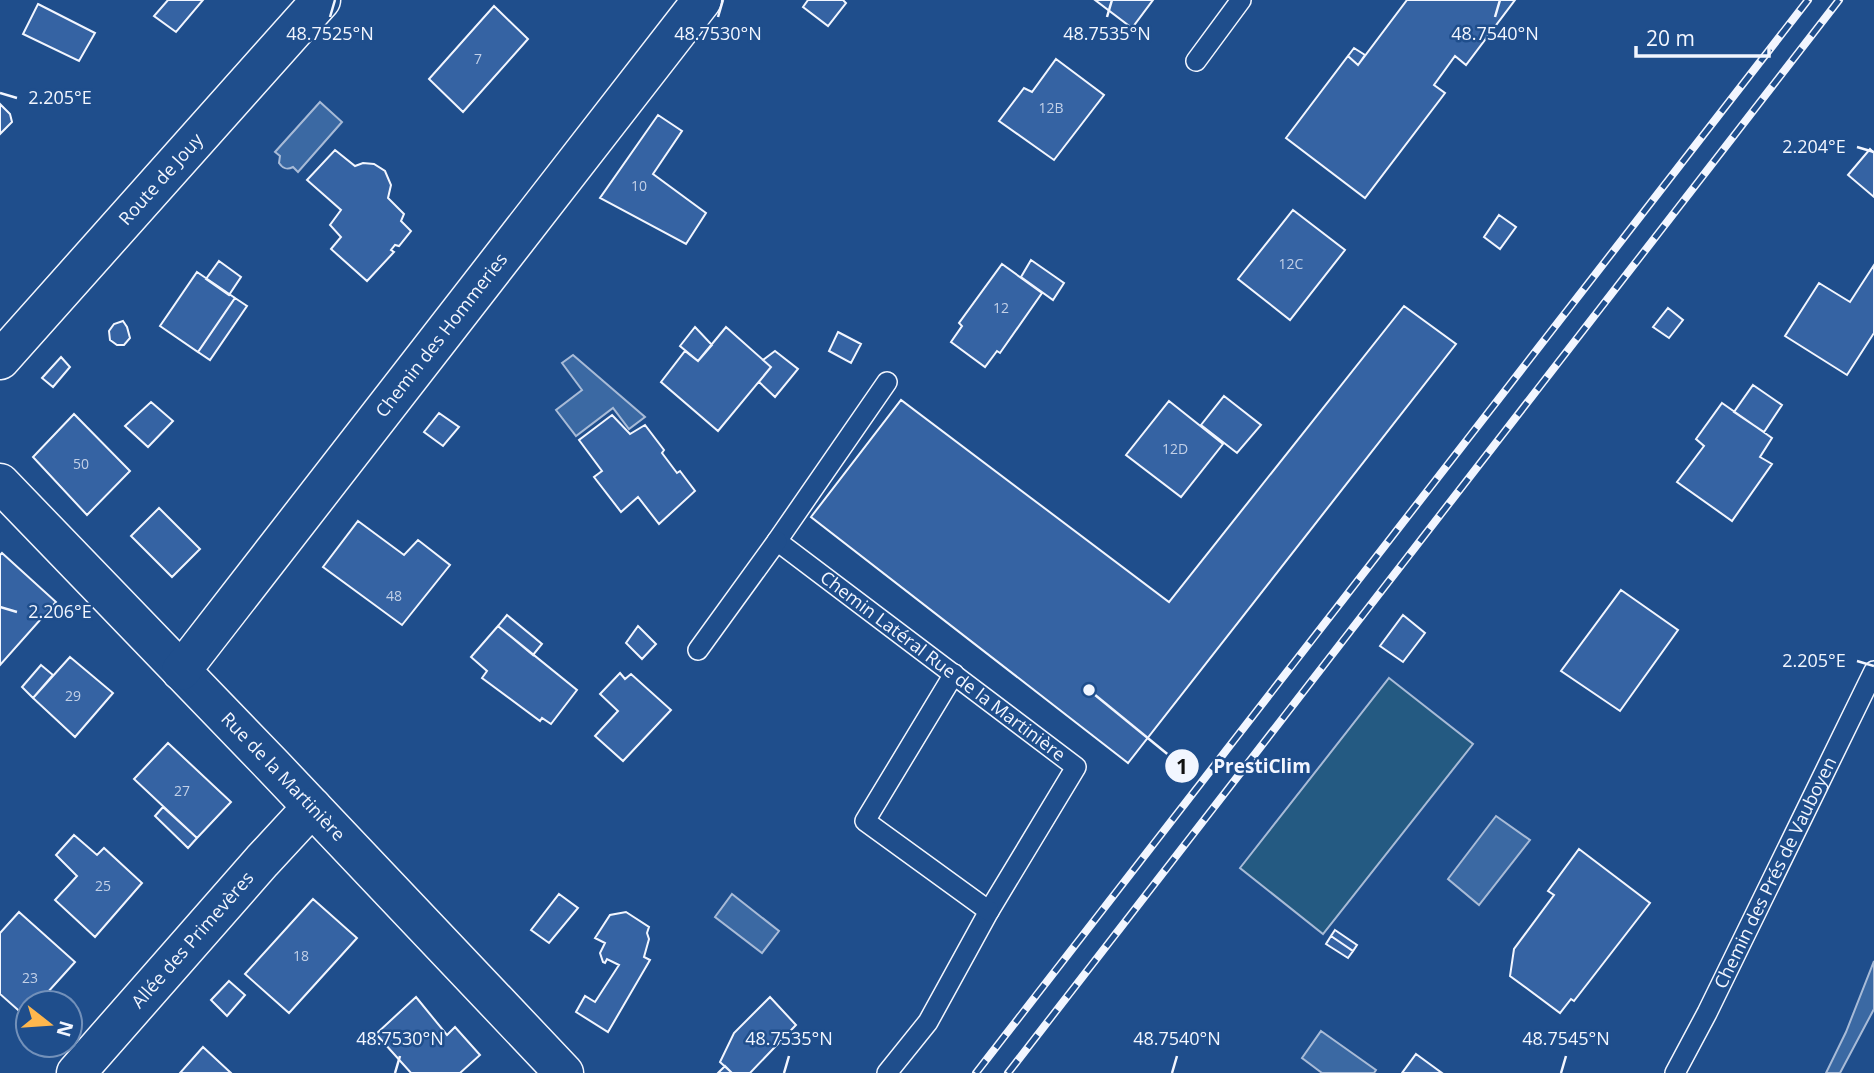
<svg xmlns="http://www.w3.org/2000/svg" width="1874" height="1073" font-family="'Open Sans',sans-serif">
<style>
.green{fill:#245a82;stroke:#a8bbd7;stroke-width:2}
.water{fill:#3b69a3;stroke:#a8bbd7;stroke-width:2}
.building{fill:#3563a3;stroke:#f2f6ff;stroke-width:2}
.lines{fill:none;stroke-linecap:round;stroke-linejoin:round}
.lane-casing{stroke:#f2f6ff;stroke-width:22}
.street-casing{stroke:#f2f6ff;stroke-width:41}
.secondary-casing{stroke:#f2f6ff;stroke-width:41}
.lane{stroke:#1f4e8c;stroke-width:19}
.street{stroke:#1f4e8c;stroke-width:38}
.secondary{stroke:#1f4e8c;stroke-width:38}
.rail-casing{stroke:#f2f6ff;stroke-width:8}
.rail{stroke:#1f4e8c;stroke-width:5;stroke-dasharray:16;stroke-linecap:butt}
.ticks{fill:none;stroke:#f2f6ff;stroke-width:2.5}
.labels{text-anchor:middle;stroke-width:5;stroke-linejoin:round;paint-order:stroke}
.number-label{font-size:14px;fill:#c3d1e8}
.street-label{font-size:18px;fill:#f2f6ff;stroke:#1f4e8c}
.ticks-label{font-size:18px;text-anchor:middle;fill:#f2f6ff;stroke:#1f4e8c;stroke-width:5;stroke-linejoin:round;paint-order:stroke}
.leader{fill:none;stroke:#f2f6ff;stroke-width:2.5}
.callout-dot{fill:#f2f6ff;stroke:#1f4e8c;stroke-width:2.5}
.mark-label{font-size:21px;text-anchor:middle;font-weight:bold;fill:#111}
.callout-label{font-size:19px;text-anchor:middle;font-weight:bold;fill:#f2f6ff;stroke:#1f4e8c;stroke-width:5;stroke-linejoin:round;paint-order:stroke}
</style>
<rect width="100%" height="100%" fill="#1f4e8c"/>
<path class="green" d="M1389,678L1473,744L1323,934L1240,868Z"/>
<path class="water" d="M320,102L342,122L298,172L293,167C287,170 283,169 279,163L280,156L275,152Z
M573,355L645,417L629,429L613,408L576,436L556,410L582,390L562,363Z
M1496,816L1530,840L1479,905L1448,879Z
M732,894L779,931L762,953L715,917Z
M1874,961V1009L1840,1073H1826L1846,1032Z
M1321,1031L1376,1070L1374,1073H1322L1302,1058Z"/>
<path class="building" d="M168,0H203L176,32L154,16Z
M808,0H843L846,3L828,26L803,7Z
M1095,0H1153L1132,28Z
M1407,0H1515L1466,65L1455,56L1434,85L1445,93L1365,198L1286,138L1348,56L1358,65Z
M38,4L95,33L79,61L23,34Z
M494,6L528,39L463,112L429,79Z
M1354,48L1365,55L1358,65L1348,56Z
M1056,59L1104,95L1054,160L999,121L1024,88L1032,92Z
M0,104L10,114L12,122L0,134Z
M658,115L682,131L653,174L706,213L686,244L600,198Z
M1870,149L1874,153V197L1848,175Z
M335,150L355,166L363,163L374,164L385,171L391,185L388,198L404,214L401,221L411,231L399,246L395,245L391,250L394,252L367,281L331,249L341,237L330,225L341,210L307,180Z
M1293,210L1345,250L1290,320L1238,279Z
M1499,215L1516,227L1500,249L1484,237Z
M1031,260L1064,283L1053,300L1021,277Z
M219,261L241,277L229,295L206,279Z
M1002,264L1042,293L1000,353L997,351L985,367L951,342L962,326L959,323Z
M1874,265V333L1847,375L1785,336L1819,283L1850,302Z
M197,272L235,298L198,352L160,326Z
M235,298L247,306L210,360L198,352Z
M1404,306L1456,344L1128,763L811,517L901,400L1169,602Z
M1668,308L1683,320L1669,338L1653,327Z
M123,321L127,327L130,338L124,345H117L110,340L109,331L114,324Z
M695,327L712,345L698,361L680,346Z
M726,327L771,367L718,431L661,382L685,351L698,361Z
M838,332L861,344L851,363L829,351Z
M775,351L798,369L775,397L759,382L771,367L763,360Z
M61,357L70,367L53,387L42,378Z
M1753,385L1782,405L1764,432L1734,412Z
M1224,396L1261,425L1237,453L1201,425Z
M1169,401L1223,444L1181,497L1126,455Z
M151,402L173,421L148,447L125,426Z
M1722,403L1772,438L1760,457L1772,464L1732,521L1677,482L1704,446L1696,439Z
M439,413L459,427L443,446L424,432Z
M74,414L130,471L87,515L33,457Z
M612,415L630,434L645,425L664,450L662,453L677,473L680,471L695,491L659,524L638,497L621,512L594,477L602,471L579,440Z
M159,508L200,549L172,577L131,536Z
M358,521L404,555L418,540L450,565L402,625L323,567Z
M2,553L56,602L0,665V555Z
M1621,590L1678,630L1620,711L1561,671Z
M507,615L542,644L533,655L498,626Z
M1403,615L1425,633L1403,662L1380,646Z
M498,626L577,690L551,724L542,718L540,721L482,678L487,671L471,657Z
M638,626L656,644L642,659L626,643Z
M70,657L113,693L75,737L33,698Z
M41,665L53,675L33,698L22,687Z
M620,673L625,679L631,674L671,710L623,761L595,736L618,711L600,694Z
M168,743L231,802L197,838L134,779Z
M163,807L197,838L188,848L155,816Z
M74,835L97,855L104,848L142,883L95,937L55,900L77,876L56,855Z
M1579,849L1650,903L1574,1001L1571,999L1560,1013L1510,976L1514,949L1554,895L1548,891Z
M559,894L578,908L549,943L531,930Z
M313,899L357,938L289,1013L245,974Z
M19,912L75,962L38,1003H28V1014L26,1017L0,994V933Z
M626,912L649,927L647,933L649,939L644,957L650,960L608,1032L576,1012L585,996L595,1002L619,965L607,959L605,963L603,962L600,953L605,943L595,938L610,915Z
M1335,930L1357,945L1353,951L1331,936Z
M1331,936L1353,951L1348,958L1326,944Z
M229,981L245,995L227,1016L211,1000Z
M416,997L447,1035L455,1027L480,1055L460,1073H411L376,1034Z
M770,997L796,1025L750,1073H732L720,1062L734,1033Z
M203,1047L231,1073H180Z
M1416,1054L1442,1073H1402Z
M725,1066L732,1073H718Z"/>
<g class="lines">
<defs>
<g id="lane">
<path d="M1196,61L1241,0"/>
<path id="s1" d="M887,382L777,541L1076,767L989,911L928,1022L887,1073"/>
<path d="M698,650L777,541"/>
<path d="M954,674L865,821L989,911"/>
<path id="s2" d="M1675,1073L1707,1013L1874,671"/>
</g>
<g id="street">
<path id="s3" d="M0,483L274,767L564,1073"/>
<path id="s4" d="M181,671L702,0"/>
<path id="s5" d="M76,1073L262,861L312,807"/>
</g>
<g id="secondary">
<path id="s6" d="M0,360L321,0"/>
</g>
</defs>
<use href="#lane" class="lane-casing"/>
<use href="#street" class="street-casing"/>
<use href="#secondary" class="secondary-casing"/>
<use href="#lane" class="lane"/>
<use href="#street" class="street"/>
<use href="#secondary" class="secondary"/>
<defs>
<path id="rail" d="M976,1073L1808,0
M1008,1073L1839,0"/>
</defs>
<use href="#rail" class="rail-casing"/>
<use href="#rail" class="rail"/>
</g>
<path class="ticks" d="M330,17L335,0M718,17L723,0M1107,17L1112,0M1495,17L1500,0M0,93L17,98M1857,147L1874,152M0,607L17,612M1857,661L1874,666M395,1073L400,1056M784,1073L789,1056M1172,1073L1177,1056M1561,1073L1566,1056"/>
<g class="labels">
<g class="number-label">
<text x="478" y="64">7</text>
<text x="1051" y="113">12B</text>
<text x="639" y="191">10</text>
<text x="1291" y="269">12C</text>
<text x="1001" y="313">12</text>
<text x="1175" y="454">12D</text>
<text x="81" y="469">50</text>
<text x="394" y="601">48</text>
<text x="73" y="701">29</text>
<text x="182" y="796">27</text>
<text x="103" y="891">25</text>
<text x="301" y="961">18</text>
<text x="30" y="983">23</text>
</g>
<g class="street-label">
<text dy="6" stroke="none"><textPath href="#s6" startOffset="242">Route de Jouy</textPath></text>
<text dy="6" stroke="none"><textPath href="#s4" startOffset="425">Chemin des Hommeries</textPath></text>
<text dy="6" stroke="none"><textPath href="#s1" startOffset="401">Chemin Latéral Rue de la Martinière</textPath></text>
<text dy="6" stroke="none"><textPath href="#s3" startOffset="408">Rue de la Martinière</textPath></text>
<text dy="6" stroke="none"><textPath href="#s2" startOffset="224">Chemin des Prés de Vauboyen</textPath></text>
<text dy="6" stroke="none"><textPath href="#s5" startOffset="177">Allée des Primevères</textPath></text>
</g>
</g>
<g class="ticks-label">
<text x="330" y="40">48.7525°N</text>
<text x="718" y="40">48.7530°N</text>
<text x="1107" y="40">48.7535°N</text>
<text x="1495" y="40">48.7540°N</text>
<text x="60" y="104">2.205°E</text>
<text x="1814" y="153">2.204°E</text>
<text x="60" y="618">2.206°E</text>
<text x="1814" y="667">2.205°E</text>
<text x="400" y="1045">48.7530°N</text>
<text x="789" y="1045">48.7535°N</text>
<text x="1177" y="1045">48.7540°N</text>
<text x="1566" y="1045">48.7545°N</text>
</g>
<path class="leader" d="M1089 690L1182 766"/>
<g class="callout-dot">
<circle cx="1089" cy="690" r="7"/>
<circle cx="1182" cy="766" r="18"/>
</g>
<g class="mark-label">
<text x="1182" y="774">1</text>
</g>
<g class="callout-label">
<text x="1262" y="773">PrestiClim</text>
</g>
<g transform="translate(49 1024) rotate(107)"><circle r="33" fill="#1f4e8c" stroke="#7391ba" stroke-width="2"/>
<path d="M0-5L12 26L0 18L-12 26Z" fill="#ffb74d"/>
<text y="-10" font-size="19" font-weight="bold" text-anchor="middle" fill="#f2f6ff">N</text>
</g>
<path d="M1636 46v10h133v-10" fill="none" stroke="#f2f6ff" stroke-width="3.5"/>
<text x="1646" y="46" font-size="21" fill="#f2f6ff" stroke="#1f4e8c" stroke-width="5" paint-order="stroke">20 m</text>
</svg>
